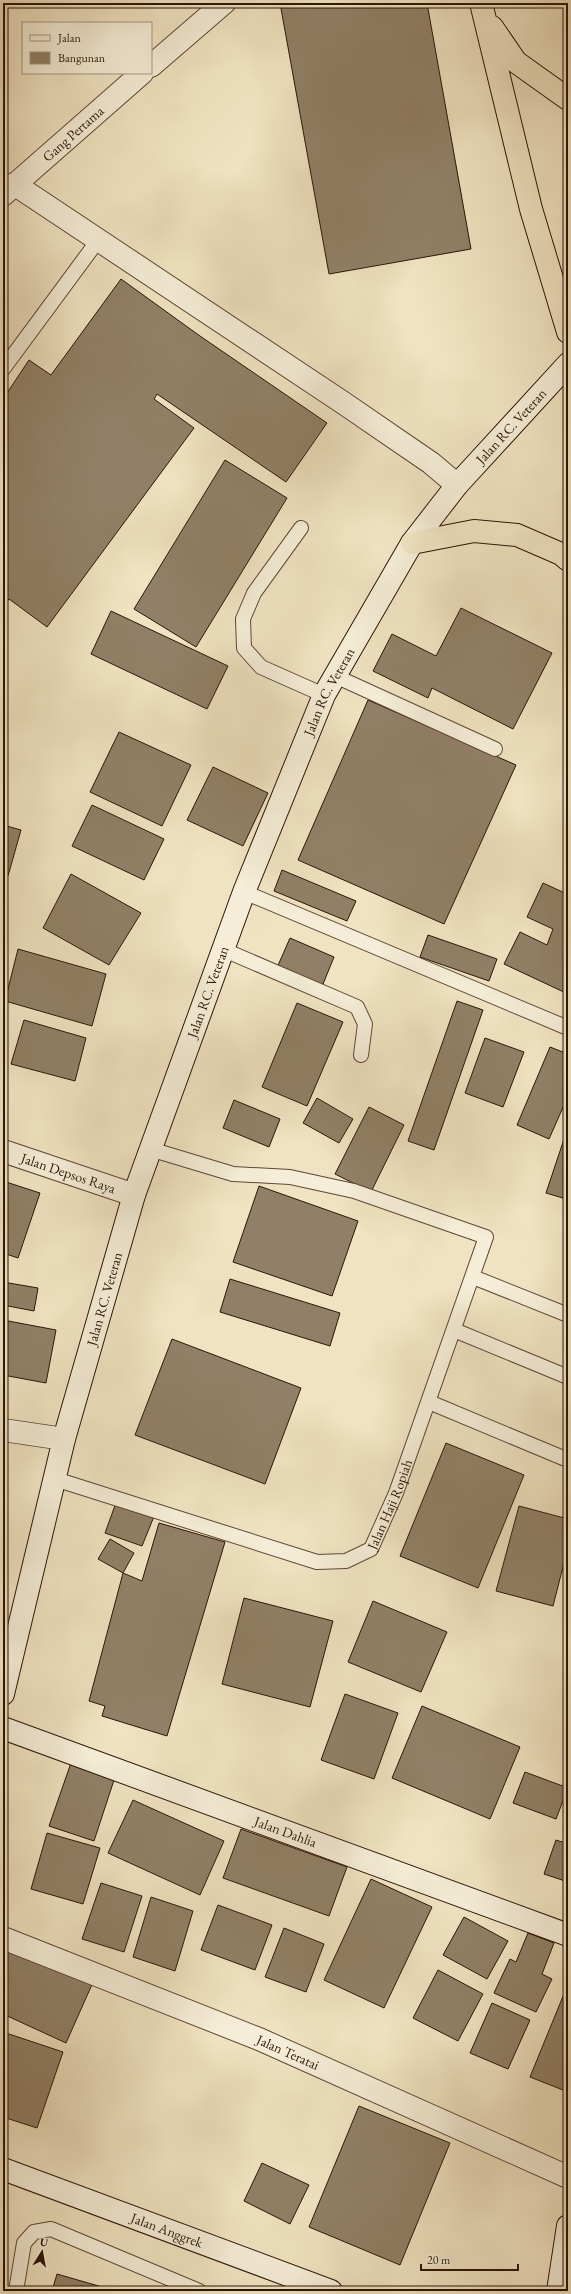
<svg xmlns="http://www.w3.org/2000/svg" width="571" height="2294" font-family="'EB Garamond',serif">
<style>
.building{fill:#918067;stroke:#2b1506}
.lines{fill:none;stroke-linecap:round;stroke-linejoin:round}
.lane-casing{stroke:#5c4835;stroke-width:16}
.street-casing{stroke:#5c4835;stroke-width:24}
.secondary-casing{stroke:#2b1506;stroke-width:24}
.highway-casing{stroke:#2b1506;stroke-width:24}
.lane{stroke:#f5edd7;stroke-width:14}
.street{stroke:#f5edd7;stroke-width:22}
.secondary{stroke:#f5edd7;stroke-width:22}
.highway{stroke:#f0e3c1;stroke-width:22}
.labels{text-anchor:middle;stroke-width:4;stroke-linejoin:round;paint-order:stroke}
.street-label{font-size:14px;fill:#2b1506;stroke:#f5edd7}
</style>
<rect width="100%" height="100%" fill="#f0e3c1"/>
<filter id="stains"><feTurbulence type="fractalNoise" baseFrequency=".005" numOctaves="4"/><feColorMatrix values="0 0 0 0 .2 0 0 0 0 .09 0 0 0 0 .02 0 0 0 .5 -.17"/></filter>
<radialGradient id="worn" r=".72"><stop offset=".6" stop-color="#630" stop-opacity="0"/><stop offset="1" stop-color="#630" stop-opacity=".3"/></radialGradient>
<path class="building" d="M280,3H427L471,249L329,274Z
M121,279L200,336L327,423L286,482L157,394L154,399L194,428L47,627L9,599L3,607V399L29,360L51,375Z
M225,460L287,498L196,647L134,609Z
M461,608L552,653L513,729L432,688L428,698L373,671L392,634L436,656Z
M111,611L228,666L207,709L91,654Z
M368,700L516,765L444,924L298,860Z
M119,732L191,765L162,826L90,792Z
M213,767L268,793L243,846L187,820Z
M92,805L164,839L144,880L72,846Z
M3,825L21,830L8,876L3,875Z
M282,870L356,901L347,921L274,891Z
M71,874L141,913L109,965L43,928Z
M543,883L567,894L568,893V994L504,964L520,932L547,945L553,929L527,917Z
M428,935L497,959L489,981L420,957Z
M3,937L7,939L3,949Z
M290,938L334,957L321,989L276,970Z
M18,949L106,974L92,1026L5,1001Z
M457,1001L483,1010L434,1150L408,1141Z
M297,1003L343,1022L307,1106L262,1087Z
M24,1020L86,1038L75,1081L11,1064Z
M485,1038L524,1052L503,1107L465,1093Z
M550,1047L568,1054V1096L549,1139L517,1125Z
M317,1098L353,1119L339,1143L303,1123Z
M234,1100L280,1119L269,1147L223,1128Z
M369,1107L404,1125L371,1192L335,1174Z
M567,1130L568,1194L566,1199L546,1193Z
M3,1181L40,1193L18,1258L3,1253Z
M259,1186L358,1221L332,1296L233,1262Z
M230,1279L340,1313L330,1346L220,1312Z
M3,1282L38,1288L34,1311L3,1305Z
M3,1320L56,1330L46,1383L3,1375Z
M172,1339L301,1388L265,1484L135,1435Z
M446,1443L524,1475L478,1588L400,1556Z
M117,1500L155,1514L142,1546L105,1533Z
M519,1506L568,1519V1547L553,1606L496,1591Z
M159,1523L225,1542L167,1736L102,1716L105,1706L89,1701L123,1573L142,1581Z
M110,1539L134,1553L123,1573L98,1559Z
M568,1558V1574L563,1572Z
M244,1598L333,1621L310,1707L222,1684Z
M373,1601L447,1632L421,1692L348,1662Z
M345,1694L398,1713L374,1779L321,1760Z
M422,1706L520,1747L490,1819L392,1778Z
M72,1760L116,1774L94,1841L49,1826Z
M525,1772L568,1788L556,1819L513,1803Z
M133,1800L224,1841L200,1895L108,1853Z
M241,1829L347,1867L329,1916L223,1878Z
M47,1833L100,1848L83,1904L31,1889Z
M556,1840L568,1844V1882L544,1874Z
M371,1879L432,1907L384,2008L324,1980Z
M101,1883L142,1896L124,1952L82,1939Z
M151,1897L193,1911L175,1971L133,1957Z
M218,1905L272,1925L255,1970L201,1950Z
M464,1917L508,1941L487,1979L443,1955Z
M284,1928L324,1944L306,1992L265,1977Z
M528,1933L554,1943L542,1974L552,1979L536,2012L494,1993L510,1959L516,1962Z
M11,1943L94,1980L66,2043L3,2014V1960Z
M438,1970L483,1994L458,2041L413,2018Z
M568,1984V2092L530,2077Z
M492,2003L530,2020L508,2069L470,2053Z
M3,2032L63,2052L37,2128L3,2117Z
M359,2106L450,2143L400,2265L309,2227Z
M262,2163L309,2185L290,2224L244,2201Z
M57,2274L116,2291H52Z"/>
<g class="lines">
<defs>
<g id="lane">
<path d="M3,369L99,239"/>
<path d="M301,528L254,593L243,619L244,648L261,667L324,695"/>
<path d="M335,676L495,749"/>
<path d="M244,892L568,1028"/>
<path d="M222,949L357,1007L365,1024L361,1055"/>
<path d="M473,1277L568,1315"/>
<path d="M454,1330L568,1377"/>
<path d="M429,1402L568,1460"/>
<path id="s1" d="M55,1479L317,1562L346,1561L371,1549L396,1493L486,1237L354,1191L290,1177L233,1174L150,1149"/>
<path d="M16,2291L24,2243L34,2232L51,2229L199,2291"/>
</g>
<g id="street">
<path d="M151,66L224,3"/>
<path d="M14,184L342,402L431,463L457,485"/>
<path id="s2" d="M3,195L142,73"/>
<path id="s3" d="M3,1151L134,1195"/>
<path d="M3,1430L64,1439"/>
<path id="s4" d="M3,1938L259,2039L568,2177"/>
</g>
<g id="secondary">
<path id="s5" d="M3,1694L64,1439L134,1195L244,892L324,695L412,543L457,485L568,364"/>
<path id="s6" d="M3,1728L568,1935"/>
<path id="s7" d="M3,2169L331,2291"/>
<path d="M558,2291L568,2226"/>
</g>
<path id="highway" d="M481,3L531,209L568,332
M492,27L516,62L568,99
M412,543L474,531L517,535L561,554L568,560"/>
</defs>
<use href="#lane" class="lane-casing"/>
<use href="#street" class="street-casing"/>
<use href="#secondary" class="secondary-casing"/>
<use href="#highway" class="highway-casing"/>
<use href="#lane" class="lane"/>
<use href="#street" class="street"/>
<use href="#secondary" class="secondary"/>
<use href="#highway" class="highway"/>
</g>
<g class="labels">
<g class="street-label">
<text dy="5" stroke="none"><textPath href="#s2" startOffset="93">Gang Pertama</textPath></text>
<text dy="5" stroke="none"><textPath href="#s5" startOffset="1380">Jalan RC. Veteran</textPath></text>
<text dy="5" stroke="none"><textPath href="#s5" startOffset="1056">Jalan RC. Veteran</textPath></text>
<text dy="5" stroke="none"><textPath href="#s5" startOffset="732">Jalan RC. Veteran</textPath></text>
<text dy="5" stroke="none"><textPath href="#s3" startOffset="69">Jalan Depsos Raya</textPath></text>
<text dy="5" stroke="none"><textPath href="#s5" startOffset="408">Jalan RC. Veteran</textPath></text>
<text dy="5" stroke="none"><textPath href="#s1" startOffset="380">Jalan Haji Ropiah</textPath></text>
<text dy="5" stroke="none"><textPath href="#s6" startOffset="301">Jalan Dahlia</textPath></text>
<text dy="5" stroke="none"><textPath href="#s4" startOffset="307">Jalan Teratai</textPath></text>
<text dy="5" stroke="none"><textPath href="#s7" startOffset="175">Jalan Anggrek</textPath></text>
</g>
</g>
<rect width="571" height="2294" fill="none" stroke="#f0e3c1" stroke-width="16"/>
<rect x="4" y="4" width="563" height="2286" fill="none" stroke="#2b1506" stroke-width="2"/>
<rect x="8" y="8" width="555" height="2278" fill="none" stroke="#2b1506"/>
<rect x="22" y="22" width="130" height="52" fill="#f5edd7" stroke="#a49783"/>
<rect x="30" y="35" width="20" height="6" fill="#f5edd7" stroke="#a49783"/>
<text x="58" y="42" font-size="12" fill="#2b1506">Jalan</text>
<rect x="30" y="52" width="20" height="12" fill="#918067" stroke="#a49783"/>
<text x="58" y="62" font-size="12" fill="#2b1506">Bangunan</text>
<g transform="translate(42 2252) rotate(11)" stroke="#f5edd7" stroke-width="3" paint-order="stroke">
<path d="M0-3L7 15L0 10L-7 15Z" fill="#2b1506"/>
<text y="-6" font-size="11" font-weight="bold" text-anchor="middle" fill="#2b1506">U</text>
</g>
<path d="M421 2264v6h97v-6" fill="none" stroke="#2b1506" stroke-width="2"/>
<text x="427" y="2264" font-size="12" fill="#2b1506" stroke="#f5edd7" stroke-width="3" paint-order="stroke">20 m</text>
<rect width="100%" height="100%" filter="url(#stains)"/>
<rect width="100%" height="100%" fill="url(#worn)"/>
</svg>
